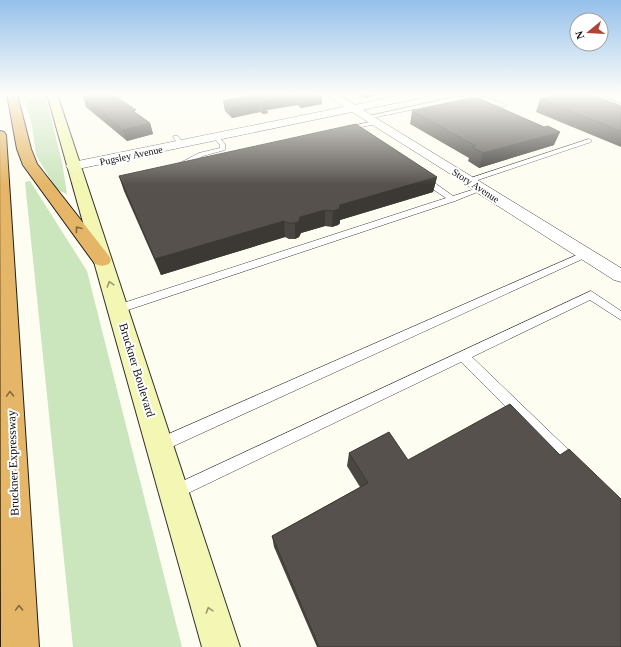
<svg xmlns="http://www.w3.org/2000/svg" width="621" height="647" font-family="Georgia,serif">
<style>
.green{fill:#cbe5bd}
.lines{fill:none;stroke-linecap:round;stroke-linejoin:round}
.lane-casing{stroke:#414141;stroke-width:1}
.street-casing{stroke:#414141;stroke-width:1}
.secondary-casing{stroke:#303030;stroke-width:2}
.highway-casing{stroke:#1f1f1f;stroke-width:2}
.lane{fill:#fff;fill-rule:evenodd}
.street{fill:#fff;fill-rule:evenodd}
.secondary{fill:#f3f7b3;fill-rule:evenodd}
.highway{fill:#e5b667;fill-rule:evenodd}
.wall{fill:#4a4641}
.shaded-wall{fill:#3c3935}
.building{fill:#56514c;stroke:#3c3935}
.oneway{stroke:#846a3f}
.oneway2{stroke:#979a71}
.labels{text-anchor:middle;stroke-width:4;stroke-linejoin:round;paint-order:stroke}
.far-street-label{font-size:10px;fill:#0e0e0e;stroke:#fff}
.street-label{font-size:12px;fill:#0e0e0e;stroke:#fff}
</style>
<rect width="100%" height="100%" fill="#fdfdf1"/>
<path class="green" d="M23,94H45L62,162L67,194L57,190L36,155L32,126Z
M30,181L87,271L182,647H73L25,182Z"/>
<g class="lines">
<defs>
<path id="lane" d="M468,94H476L507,105L504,107L491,104L473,97L367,119L364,117Z
M543,94H550L557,98L552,99Z
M375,121L378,123L377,124L345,130L342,128Z
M174,136H178L184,144L183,145H179L173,137Z
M214,136H218L225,144V150L203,156L178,168H174V166L199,153L220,148V145L213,137Z
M589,139L592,141L591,142L472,182H466L465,180Z
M419,176H425L453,196L481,187L485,189L455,201L122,312H114L113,309L114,306L446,198L419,180Z
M586,251L589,252L591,254L589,256L165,450L160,452L155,450L153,445L155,440Z
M591,291L621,311V320L590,300L472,357L577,458L579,463L577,468L572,470L567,468L461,362L180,497L175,500L170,497L167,492L170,487Z"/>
<path id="street" d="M325,94H338L355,105L407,94H429L424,97L363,110L621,268V282L614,280L476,192L460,180L352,112L73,170L68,169L66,166L68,163L73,162L344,107Z
M599,94H615L621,97V103Z"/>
<path id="secondary" d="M47,94H57L240,647H202Z"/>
<path id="highway" d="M7,94H17L31,149L37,164L109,256L111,260L109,264L102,266L95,264L23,165L17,149Z
M0,131L4,132L6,135L39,647H1Z"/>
</defs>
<use href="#lane" class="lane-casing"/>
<use href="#street" class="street-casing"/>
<use href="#secondary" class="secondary-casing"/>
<use href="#highway" class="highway-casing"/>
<use href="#lane" class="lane"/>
<use href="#street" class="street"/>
<use href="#secondary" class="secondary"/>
<use href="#highway" class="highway"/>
</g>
<path class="wall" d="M260,94L322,95V104L301,108L297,105L267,110L268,113L263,114L260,112L232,118L225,111L223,101Z
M358,94H383L364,98Z
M83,97L136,113L150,123L153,134L127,141L86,107Z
M540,99L621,106V147L536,112Z
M412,111L554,145L479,168L468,161L469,158L410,124Z
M119,176L437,177L433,192L340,220V223L338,225L332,227L325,226L301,233L299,237L295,239H289L285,237L161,275L124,191Z
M349,453L408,460L621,647H317L274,547L272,536L360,487L347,466Z"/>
<path class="shaded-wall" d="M365,94H383L364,98Z
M297,95V105L267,110L268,113L263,114L262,104L264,101Z
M322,95V104L301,108V98Z
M260,102V112L232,118L230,108Z
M150,123L153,134L127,141L123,130Z
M560,132L554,145L479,168L483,153Z
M437,177L433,192L340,220V223L338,225L332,227L333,211L340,205Z
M325,210V226L301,233L299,237L295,239V223L300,217Z
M284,221L285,237L161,275L155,259Z"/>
<path class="building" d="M93,94H112L136,110L133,111L150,123L123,130L83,97Z
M260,94H322V95L301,98L297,95L264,101L267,103L262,104L260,102L230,108L223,101Z
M560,94H589L621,106V131L540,99Z
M476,97L544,127L548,126L560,132L483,153L472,147L476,146L412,111Z
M356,124L437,177L340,205V207L339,209L333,211L325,210L300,217L299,221L295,223H288L284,221L155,259L119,176Z
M510,404L560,455L569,449L621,499V647H319L272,536L368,483L349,453L389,432L408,460Z"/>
<defs><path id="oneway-chevron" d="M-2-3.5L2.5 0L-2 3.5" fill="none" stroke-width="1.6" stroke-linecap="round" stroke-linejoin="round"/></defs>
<g class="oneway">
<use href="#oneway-chevron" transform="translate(78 229) rotate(-128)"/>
<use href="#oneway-chevron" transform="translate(10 394) rotate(-92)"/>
<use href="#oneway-chevron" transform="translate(19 608) rotate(-92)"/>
</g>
<g class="oneway2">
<use href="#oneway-chevron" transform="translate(110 284) rotate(-108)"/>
<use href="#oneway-chevron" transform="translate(209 610) rotate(-107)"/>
</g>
<linearGradient id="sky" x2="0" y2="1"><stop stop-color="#95c0eb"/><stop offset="0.51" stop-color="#fefef9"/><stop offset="1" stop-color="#fefef9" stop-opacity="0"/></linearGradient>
<rect width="621" height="185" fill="url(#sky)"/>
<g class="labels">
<g class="far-street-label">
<text transform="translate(131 155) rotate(-12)" y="4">Pugsley Avenue</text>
<text transform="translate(476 185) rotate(33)" y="4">Story Avenue</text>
</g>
<g class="street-label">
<text transform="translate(137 370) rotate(73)" y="4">Bruckner Boulevard</text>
<text transform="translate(13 463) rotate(-92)" y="4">Bruckner Expressway</text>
</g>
</g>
<g transform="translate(589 32) rotate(252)"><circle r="19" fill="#ffffff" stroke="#9f9f9f"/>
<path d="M0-3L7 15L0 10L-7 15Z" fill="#b04334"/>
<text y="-6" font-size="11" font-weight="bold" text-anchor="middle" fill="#0e0e0e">N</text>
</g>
</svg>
